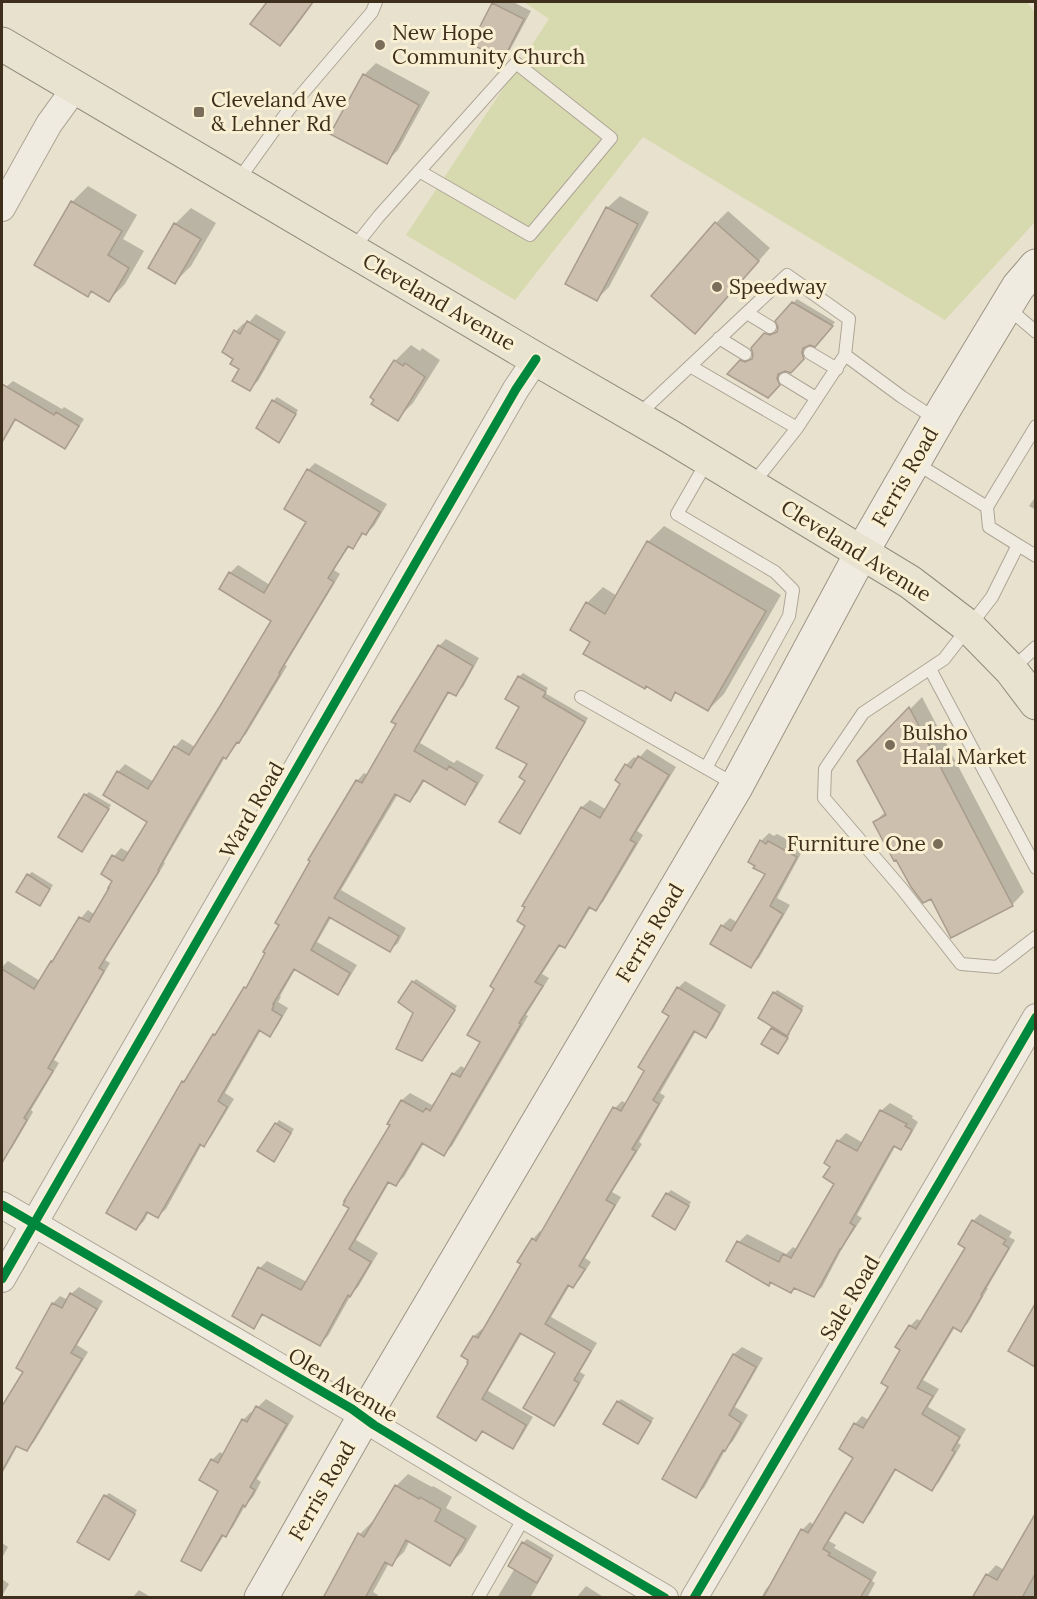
<svg xmlns="http://www.w3.org/2000/svg" width="1037" height="1599" font-family="Lora,serif">
<style>
.green{fill:#d7d9ae}
.shadow{fill:#0003}
.building{fill:#ccbfad;stroke:#a99c8c;stroke-width:1.5}
.lines{fill:none;stroke-linecap:round;stroke-linejoin:round}
.lane-casing{stroke:#ada596;stroke-width:14}
.street-casing{stroke:#ada596;stroke-width:28}
.secondary-casing{stroke:#9d9586;stroke-width:35}
.primary-casing{stroke:#938b7d;stroke-width:35}
.lane{stroke:#f0ebe0;stroke-width:12}
.street{stroke:#f0ebe0;stroke-width:26}
.secondary{stroke:#f0ebe0;stroke-width:33}
.primary{stroke:#e8e2d0;stroke-width:33}
.cycleway-casing{stroke:#f9f0d3;stroke-width:13}
.cycleway{stroke:#00873e;stroke-width:9}
.poi-dot{fill:#7a6d5a;stroke:#f9f0d3;stroke-width:2}
.labels{text-anchor:middle;stroke-width:6;stroke-linejoin:round;paint-order:stroke}
.poi-label{font-size:21px;fill:#3e2e1c;stroke:#f9f0d3;text-anchor:start}
.street-label{font-size:21px;fill:#3e2e1c;stroke:#f9f0d3}
</style>
<rect width="100%" height="100%" fill="#e8e1cd"/>
<path class="green" d="M524,2H1027L1035,13V222L945,320L643,137L515,300L406,235L549,19Z"/>
<path class="shadow" d="M269,2H314L292,32L279,44L253,24Z
M495,2H513L531,11L510,50L502,58L473,43Z
M376,63L430,92L398,150L386,162L364,75Z
M88,186L137,215L123,239L144,251L125,284L109,300L92,290L88,295L72,202Z
M620,196L649,212L609,287L597,299L607,208Z
M191,208L216,223L191,266L175,282V224Z
M728,211L770,248L707,320L716,223Z
M797,299L835,322L819,341L806,345L805,349L807,354L791,371L784,369L781,371L780,375L783,381L768,396L730,373L744,358L750,359L754,357L752,348L769,330L775,332L779,330L777,321Z
M256,314L286,332L258,381L250,389L235,358L236,331L244,323L247,325Z
M411,345L420,351L422,348L440,360L413,403L397,419L395,361Z
M13,381L62,409L64,407L84,419L71,440L64,447L17,418L2,444V396L6,387Z
M277,397L298,410L282,437L273,401Z
M315,463L387,504L374,526L366,534L364,532L360,539L352,547L350,545L334,570L340,574L285,665L287,666L246,734L225,757L164,862L165,863L105,960L110,963L54,1060L59,1063L31,1110L33,1112L12,1148L5,1155L2,1153V967L8,961L40,981L52,962L57,956L81,918L88,910L95,915L114,880L103,873L114,856L121,848L130,853L149,821L118,772L125,764L154,782L175,747L182,739L195,747L273,620L221,588L230,573L238,565L270,585L308,521V470Z
M1036,496V510L1029,506Z
M664,526L781,595L724,694L708,710L677,692L671,699L592,641L587,603L603,587L617,596L648,542Z
M446,639L479,658L463,687L455,694L450,691L420,743L454,763L457,760L484,775L472,795L464,803L425,780L417,793L409,801L398,794L341,890L406,928L398,943L390,950L332,916L317,942L357,965L345,985L338,993L296,968L280,996L281,997L278,1002L288,1008L277,1027L270,1035L261,1030L225,1093L234,1099L211,1137L204,1145L202,1144L166,1209L158,1216L149,1211L144,1221L136,1229L108,1212L184,1081L190,1075L214,1035L222,1027L245,988L251,982L357,781L364,773L368,775L439,646Z
M523,673L548,688L545,693L588,718L523,829L520,833L529,764L519,677Z
M922,697L1024,892L1012,905L931,897L875,822L886,811L859,761Z
M647,749L676,767L637,831L643,835L603,902L596,909L591,907L572,938L565,946L561,944L542,974L549,978L526,1015L528,1016L452,1146L444,1154L424,1143L404,1177L396,1184L390,1181L356,1240L378,1253L358,1287L352,1293L328,1336L320,1344L264,1314L254,1327L260,1268L267,1261L307,1282L351,1208L392,1125L389,1123L402,1100L410,1093L432,1105L435,1101L436,1102L453,1074L461,1066L466,1069L482,1042L496,989L527,926V907L524,905L582,807L590,800L607,810L622,783L626,765L634,757L638,759Z
M89,792L111,805L82,850L85,795Z
M769,833L774,836L777,834L804,848L777,898L790,905L759,958L751,966L722,926L730,918L738,923L767,873L757,865L761,841Z
M32,872L53,885L40,905L28,875Z
M416,979L457,1006L425,1056L413,982Z
M685,981L726,1005L713,1029L706,1036L696,1031L660,1093L665,1096L639,1142L642,1144L612,1192L621,1197L585,1258L591,1262L580,1279L573,1286L570,1285L551,1317L597,1343L580,1372L585,1375L561,1417L554,1424L557,1353L522,1333L488,1391L533,1417L520,1439L513,1447L483,1432L476,1439L470,1363V1360L463,1356L474,1336L482,1329L484,1330L523,1264L519,1261L533,1239L540,1231L543,1233L615,1108L622,1101L627,1104L646,1070L671,1016L678,988Z
M777,990L804,1006L788,1032L790,1034L778,1052L763,1044L774,1026V993Z
M890,1103L913,1116L912,1118L918,1122L908,1140L900,1148L896,1145L857,1215L862,1218L845,1243L822,1287L814,1295L795,1287L791,1292L771,1281L768,1284L728,1261L739,1242L747,1234L786,1254L793,1247L798,1250L836,1183L832,1166L838,1141L846,1133L863,1143L882,1110Z
M279,1120L294,1129L277,1156L276,1124Z
M671,1190L691,1202L675,1228L667,1194Z
M980,1214L1012,1232L1009,1237L1015,1240L987,1288H988L968,1323L961,1330L955,1327L923,1380L939,1389L928,1407L966,1429L958,1443L961,1445L939,1482L932,1489L897,1468L870,1514L862,1521L847,1512L829,1541L836,1545L834,1548L877,1572L872,1581L875,1583L867,1598H761L766,1589L773,1581L802,1530L810,1522L814,1525L855,1457V1424L862,1416L870,1421L890,1386L910,1326L917,1319L923,1322L967,1248L973,1221Z
M79,1287L103,1301L77,1345L88,1352L34,1442L27,1449L18,1445L2,1474V1409L25,1371L18,1367L53,1303L60,1296L68,1300L71,1294Z
M742,1347L763,1358L735,1407L748,1415L733,1441L727,1447L704,1488L696,1496L664,1478L734,1354Z
M266,1399L294,1416L257,1479L261,1482L253,1497L246,1504L233,1527L226,1535H224L208,1561L200,1569L220,1490L212,1460L220,1452L224,1455L243,1420L251,1412L254,1414L258,1407Z
M621,1399L654,1418L638,1442L618,1402Z
M408,1474L432,1487L433,1486L452,1497L446,1508L477,1526L462,1552L450,1564L410,1540L404,1552L391,1564L389,1563L373,1592L378,1595L377,1598H323L360,1534L372,1522L374,1523L396,1486Z
M109,1493L137,1510L113,1555L109,1558L105,1496Z
M1029,1530L1036,1534V1598H974L987,1575L996,1565L1004,1570Z
M527,1539L554,1555L530,1598H497L515,1568L523,1543Z
M2,1543L8,1547L2,1558Z
M2,1579L9,1584L2,1596Z
M586,1586L605,1598H576Z
M139,1590L152,1598H132Z"/>
<path class="building" d="M267,2H313L280,46L250,24Z
M492,3L524,19L503,60L471,44Z
M363,74L419,105L387,164L330,134Z
M71,201L122,231L108,255L129,268L109,302L91,291L88,297L34,265Z
M606,207L638,224L597,301L565,284Z
M715,222L759,261L695,334L651,296Z
M174,223L201,239L175,284L148,268Z
M792,302L833,326L815,347L810,345L803,348L802,353L804,359L791,373L785,371L778,374L777,379L780,385L768,398L727,374L740,360L745,362L752,359L753,354L751,348L764,333L770,335L777,332L778,327L775,321Z
M247,321L279,340L250,391L232,381L239,369L230,364L233,359L222,352L234,330L240,334Z
M394,360L403,366L405,363L425,377L398,421L371,404L374,400L370,397Z
M2,384L54,415L56,412L79,426L65,449L15,419L2,442Z
M272,400L296,414L279,443L256,428Z
M307,469L380,512L366,535L362,533L353,549L348,546L328,578L334,582L279,673L280,674L239,743L237,742L226,759L223,757L187,818L158,870L159,871L99,968L104,971L48,1068L53,1071L24,1118L27,1120L2,1163V969L34,989L51,961L52,962L79,917L89,922L109,888H108L112,881L101,874L112,855L123,861L147,822L103,795L117,771L148,789L174,746L189,755L220,706L271,621L219,589L229,572L264,593L306,522L284,509Z
M647,541L766,611L708,711L675,692L671,701L646,686L645,689L583,654L590,642L570,630L586,602L605,614Z
M438,645L473,666L456,696L448,692L414,751L447,770L449,766L477,783L465,805L423,780L410,802L395,794L334,898L399,936L390,952L329,917L311,950L350,973L338,995L294,969L273,1004H274L272,1010L282,1016L270,1037L259,1030L218,1101L227,1107L204,1147L200,1144L158,1218L147,1212L136,1230L106,1213L182,1081L184,1082L213,1034L215,1035L244,987L246,988L265,953L263,952L279,925L275,923L310,861L308,860L356,780L362,783L396,724L391,722Z
M518,676L546,692L543,697L585,722L520,834L499,822L525,781L519,777L527,764L496,748L519,707L505,699Z
M909,707L1013,906L951,938L931,899L923,903L911,887L896,860L894,861L873,822L886,815L857,761Z
M638,756L669,775L630,840L636,843L596,911L589,907L565,948L559,945L535,982L543,986L519,1023L521,1024L444,1156L422,1143L396,1186L388,1182L349,1249L371,1262L350,1297L348,1295L320,1346L262,1314L254,1329L232,1316L258,1267L301,1290L349,1208L343,1205L345,1201H344L390,1125L387,1124L401,1100L423,1112L426,1108L430,1111L452,1073L460,1077L480,1042L467,1035L494,989L490,986L525,926L517,921L525,907L522,906L581,807L600,818L620,784L615,780L625,764L631,768Z
M84,794L109,809L82,852L58,837Z
M760,840L766,844L768,841L797,857L770,906L783,914L751,968L710,944L721,925L731,931L765,874L753,868L755,866L748,862Z
M27,874L50,889L40,906L16,892Z
M412,981L455,1010L422,1061L396,1049L413,1013L398,1002Z
M677,987L720,1013L706,1038L694,1031L653,1100L659,1104L632,1149L636,1151L606,1200L615,1205L579,1266L585,1269L573,1288L568,1285L545,1324L591,1351L574,1380L579,1383L554,1426L523,1408L555,1353L520,1333L482,1399L526,1425L513,1449L482,1431L476,1441L437,1417L468,1363L467,1362L468,1360L461,1356L473,1336L478,1338L521,1264L517,1262L532,1238L536,1241L613,1107L621,1111L644,1071L638,1067L669,1016L662,1012Z
M773,992L802,1010L787,1036L758,1018Z
M771,1028L788,1038L778,1054L761,1044Z
M880,1110L907,1124L905,1126L912,1130L901,1150L894,1146L893,1147L850,1223L855,1226L841,1249H840L814,1297L794,1288L791,1293L770,1282L769,1286L726,1261L737,1241L779,1262L783,1254L791,1258L834,1184L823,1177L830,1167L824,1163L837,1140L857,1151Z
M275,1123L291,1133L274,1162L257,1151Z
M666,1193L689,1206L675,1230L652,1216Z
M972,1220L1006,1240L1003,1244L1009,1248L981,1295L982,1296L961,1332L953,1327L917,1388L933,1396L922,1414L960,1437L952,1450L955,1452L932,1491L895,1469L863,1523L845,1512L823,1549L830,1553L828,1555L871,1580L860,1598H763L801,1529L808,1533L853,1458L839,1449L854,1423L863,1428L888,1387L881,1383L900,1350L895,1347L909,1325L916,1329L965,1248L958,1244Z
M70,1293L97,1309L71,1353L82,1359L27,1451L16,1446L2,1471V1406L23,1372L16,1368L52,1303L62,1308Z
M1035,1304V1367L1008,1351Z
M733,1354L756,1367L729,1415L741,1423L725,1451L723,1450L696,1498L662,1479Z
M617,1401L651,1422L638,1444L603,1424Z
M256,1406L287,1424L250,1487L255,1490L245,1507L243,1505L226,1537L222,1535L201,1571L181,1561L218,1491L199,1480L211,1459L218,1463L242,1419L247,1422Z
M395,1485L419,1499L420,1497L441,1509L435,1521L466,1539L450,1566L406,1540L392,1566L385,1562L365,1598H323L358,1533L364,1537Z
M104,1495L135,1514L109,1560L77,1542Z
M1035,1514V1574L1023,1596L1026,1598H972L986,1574L997,1580Z
M522,1542L551,1559L537,1583L508,1566Z"/>
<g class="lines">
<defs>
<path id="lane" d="M237,182L290,108L372,12L376,2
M352,250L379,216L516,63L611,138L530,235L419,171
M1007,307L1036,332
M747,313L770,327
M719,338L745,354
M810,353L837,369
M690,366L797,428
M785,379L816,398
M637,416L787,275L849,319L845,355L902,397L937,420
M1036,426L987,507L989,527L1018,545L992,597L944,659L863,713L825,769L824,798L902,889L961,964L997,967L1036,937
M914,462L987,507
M752,485L797,428L845,355
M1018,545L1036,556
M930,669L1036,868
M1012,669L1036,647
M581,697L736,785
M706,768L789,616L793,590L775,572L677,514L708,460
M478,1598L525,1516"/>
<path id="street" d="M2,208L49,124L75,88
M2,1205L352,1409L374,1425L525,1516L665,1598
M2,1279L516,389L536,359
M694,1598L941,1180L1036,1017"/>
<path id="secondary" d="M261,1598L364,1417L737,785L862,552L946,406L1018,287L1036,266"/>
<path id="primary" d="M2,44L536,359L671,437L910,582L969,627L1011,670L1036,703"/>
</defs>
<use href="#lane" class="lane-casing"/>
<use href="#street" class="street-casing"/>
<use href="#secondary" class="secondary-casing"/>
<use href="#primary" class="primary-casing"/>
<use href="#lane" class="lane"/>
<use href="#street" class="street"/>
<use href="#secondary" class="secondary"/>
<use href="#primary" class="primary"/>
<defs>
<path id="cycleway" d="M2,1205L352,1409L374,1425L525,1516L665,1598
M2,1279L516,389L536,359
M694,1598L941,1180L1036,1017"/>
</defs>
<use href="#cycleway" class="cycleway-casing"/>
<use href="#cycleway" class="cycleway"/>
</g>
<g class="poi-dot">
<circle cx="380" cy="45" r="6"/>
<rect x="193" y="106" width="12" height="12" rx="3"/>
<circle cx="717" cy="287" r="6"/>
<circle cx="890" cy="745" r="6"/>
<circle cx="938" cy="844" r="6"/>
</g>
<g class="labels">
<g class="poi-label">
<text x="392" y="40">New Hope<tspan x="392" dy="24">Community Church</tspan></text>
<text x="211" y="107">Cleveland Ave<tspan x="211" dy="24">&amp; Lehner Rd</tspan></text>
<text x="729" y="294">Speedway</text>
<text x="902" y="740">Bulsho<tspan x="902" dy="24">Halal Market</tspan></text>
<text x="926" y="851" text-anchor="end">Furniture One</text>
</g>
<g class="street-label">
<text transform="translate(439 302) rotate(30)" y="7">Cleveland Avenue</text>
<text transform="translate(905 477) rotate(-60)" y="7">Ferris Road</text>
<text transform="translate(856 551) rotate(32)" y="7">Cleveland Avenue</text>
<text transform="translate(252 810) rotate(-60)" y="7">Ward Road</text>
<text transform="translate(650 933) rotate(-59)" y="7">Ferris Road</text>
<text transform="translate(850 1298) rotate(-59)" y="7">Sale Road</text>
<text transform="translate(343 1385) rotate(31)" y="7">Olen Avenue</text>
<text transform="translate(322 1491) rotate(-60)" y="7">Ferris Road</text>
</g>
</g>
<rect width="1037" height="1599" fill="none" stroke="#3e2e1c" stroke-width="6"/>
</svg>
